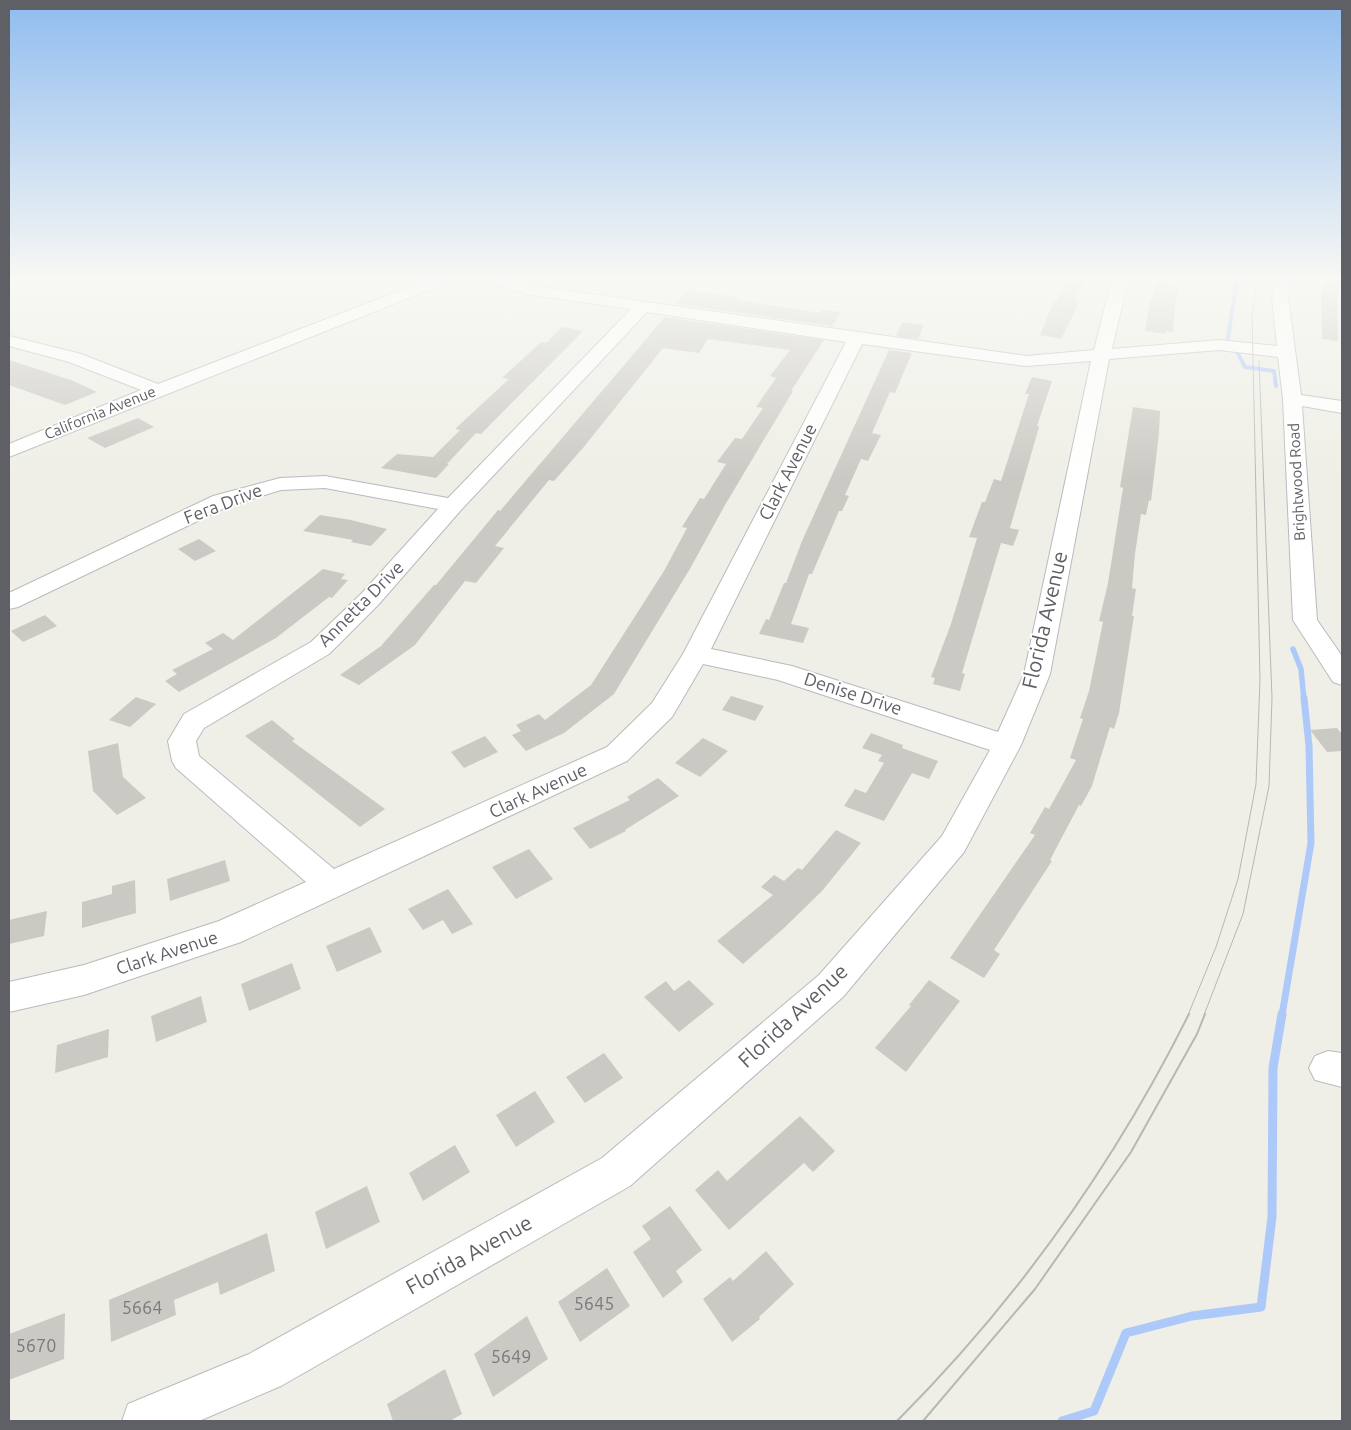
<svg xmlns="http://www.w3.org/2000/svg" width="1351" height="1430" font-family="Ubuntu,sans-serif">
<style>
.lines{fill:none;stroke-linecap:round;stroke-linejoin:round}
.stream-far3{stroke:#adc9f9;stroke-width:4}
.stream-far2{stroke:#adc9f9;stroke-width:5.5}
.stream-far1{stroke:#adc9f9;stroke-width:7}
.stream{stroke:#adc9f9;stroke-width:9}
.building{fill:#cbc9c4}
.minor-casing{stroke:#b9babf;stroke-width:2}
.minor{fill:#fff;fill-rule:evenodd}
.tram-far1{stroke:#b6b7b7;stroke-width:1}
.tram{stroke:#b6b7b7;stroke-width:2}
.labels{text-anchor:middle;stroke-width:4;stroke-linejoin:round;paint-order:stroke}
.far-street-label{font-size:15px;fill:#5e6066;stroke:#fff}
.street-label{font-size:18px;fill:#5e6066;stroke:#fff}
.near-number-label{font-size:18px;fill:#797a7e}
.near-street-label{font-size:21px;fill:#5e6066;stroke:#fff}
</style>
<rect width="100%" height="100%" fill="#efefe7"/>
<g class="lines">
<path class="stream-far3" d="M1228,338L1237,279
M1238,354L1245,367L1274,371L1276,386"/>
<path class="stream-far2" d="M1293,649L1301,669L1304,700"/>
<path class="stream-far1" d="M1282,1015L1311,843L1309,746L1304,698"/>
<path class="stream" d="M1062,1421L1094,1411L1126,1333L1192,1316L1261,1307L1272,1217L1273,1068L1282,1014"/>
</g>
<path class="building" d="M1068,279H1085L1075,301H1080L1061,339L1040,335L1054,301L1056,302Z
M1158,279L1173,282L1172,285L1180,286L1176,298L1173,332L1166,331V334L1145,331L1149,307Z
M1324,279H1342L1337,296L1338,341L1322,339L1321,290Z
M687,290L737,297L735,299L747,302L820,313L822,310L841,312L832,326L675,304Z
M665,317L824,340L791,391H793L725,505L691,567L614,694L564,733L526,751L512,735L521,731L516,725L539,714L545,720L591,685L664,571L687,528L682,527L700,498L704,499L726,464L717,462L735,438L742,439L763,408L756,407L776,378L770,376L790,350L708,339L699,353L663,348L583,448L554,481L549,480L495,546L504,548L476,583L465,581L415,645L359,685L340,675L381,646L434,585H436L498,510L500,511Z
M902,322L924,325L918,339L896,336Z
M562,327L583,331L481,434L476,433L447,464H449L436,478L381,468L397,454L433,457L460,430L455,429L509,379L502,378L541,342L546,343Z
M889,350L912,353L895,393L890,392L872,433L881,435L868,461L861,459L845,495L849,496L842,511H839L812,574H809L791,624L809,628L803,643L759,634L766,619L769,620L784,583H786L802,541Z
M9,360L71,380L97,392L65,405L9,385Z
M1032,377L1052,381L1037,426L1039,427L1010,528L1019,530L1013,546L1001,543L962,673L965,674L960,691L933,684L935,678L931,677L951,624L977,538L969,537L982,502H985L994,479L1001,481L1029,394H1025Z
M1133,407L1160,411L1159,433L1151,501L1149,500L1146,515L1141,514L1135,554L1132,588L1136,589L1132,616H1134L1119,713L1114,729L1110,727L1092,786L1081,806L1079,805L1050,860L1052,861L994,950L1000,954L984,978L950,958L1035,835L1030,833L1045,807L1049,809L1076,760L1070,758L1083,719L1080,718L1089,691L1103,622L1099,621L1108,583L1123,488L1120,487Z
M138,418L154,427L105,448L87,438Z
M320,515L351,520L387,529L371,546L351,542L353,540L303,531Z
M199,539L216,551L195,561L178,549Z
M323,569L345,574L341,579L348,580L332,598L329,597L276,638L179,692L165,681L177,674L172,670L213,649L205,643L223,633L233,640Z
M45,615L57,626L23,642L11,631Z
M731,696L764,706L755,721L722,710Z
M136,697L156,704L130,727L109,720Z
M272,720L295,739L292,741L385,809L360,827L245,736Z
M1337,728L1342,734V751L1327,752L1310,730Z
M871,733L903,745L902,748L938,761L929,779L912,773L884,821L844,806L855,789L866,793L884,763L878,761L882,755L862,748Z
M485,736L498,752L464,768L451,752Z
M703,738L728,751L700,777L675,763Z
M118,743L123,777L146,798L117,815L93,791L88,751Z
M658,778L679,796L625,830L626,831L590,849L573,828L630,800L627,797Z
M836,830L861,843L822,891L784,928L743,964L717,941L773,895L761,887L774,875L784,881L798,868L802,870Z
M529,849L553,879L516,899L492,867Z
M225,860L230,881L170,901L167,879Z
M135,880L136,913L82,928V902L112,894V886Z
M448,889L473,924L452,934L443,920L423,930L408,909Z
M47,911L44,936L9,944V920Z
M370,927L382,952L337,972L326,946Z
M292,963L301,989L249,1011L241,984Z
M689,980L714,1004L679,1032L644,997L666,981L674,991Z
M929,980L960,1001L906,1072L875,1048L911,1006L909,1005Z
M201,996L207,1022L156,1042L151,1016Z
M109,1029L108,1057L55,1073L57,1045Z
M604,1053L623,1078L585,1103L566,1077Z
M535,1091L555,1122L516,1147L496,1115Z
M800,1116L835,1151L813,1172L804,1163L729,1230L695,1190L718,1170L727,1181Z
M455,1145L470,1172L423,1201L409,1173Z
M367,1186L380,1222L326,1249L315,1212Z
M670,1206L702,1250L676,1271L683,1282L663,1298L633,1252L651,1239L642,1226Z
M267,1233L275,1271L220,1295L218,1282L174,1300L176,1315L111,1342L109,1300Z
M766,1251L794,1284L759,1317L760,1319L732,1342L703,1299L730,1277L733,1281Z
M607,1268L630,1306L580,1342L558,1302Z
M65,1313L64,1359L9,1380V1334Z
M527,1316L548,1359L493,1397L474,1354Z
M445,1369L462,1414L450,1421H393L387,1404Z"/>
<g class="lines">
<defs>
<path id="minor" d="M430,279H452L449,282L9,457V444L141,390L69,362L9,346V336L81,354L158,384Z
M487,279H510L528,285L1026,356L1094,350L1112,279H1128L1112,349L1219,340L1277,346L1272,297L1278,279H1294L1288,297L1301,395L1342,401V413L1302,406L1317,620L1342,656V685L1333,682L1293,620L1283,399L1278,357L1219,350L1109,359L1050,674L1021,745L964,852L843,997L630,1186L281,1386L199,1421H122L128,1404L249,1354L602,1158L819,975L942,836L990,750L778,680L703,664L672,717L627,761L241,942L84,995L9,1012V982L84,965L219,921L306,882L176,768L172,761L168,741L184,714L311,642L361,594L438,509L325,488L281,490L229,506L18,607L9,609V593L213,496L280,478L325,476L448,498L631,309L526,294L490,282ZM647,312L846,342L683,654L652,703L607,747L334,869L199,756L196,741L204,728L329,654L379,604L461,510ZM862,344L1026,366L1091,361L1024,674L998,732L792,666L711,649Z
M1328,1051L1342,1053V1087L1315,1080L1309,1068L1315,1056Z"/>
</defs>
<use href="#minor" class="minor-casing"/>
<use href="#minor" class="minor"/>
<path class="tram-far1" d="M1188,1015L1216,947L1238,879L1256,784L1260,680L1252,313L1258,279
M1204,1015L1243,914L1269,786L1272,698L1259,361"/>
<path class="tram" d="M897,1421C1016,1302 1114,1164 1189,1014
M923,1421L1035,1289L1131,1152L1197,1034L1205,1014"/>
</g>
<linearGradient id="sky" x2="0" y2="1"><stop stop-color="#90bcef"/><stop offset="0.58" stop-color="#f8f8f4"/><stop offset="1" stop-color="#f8f8f4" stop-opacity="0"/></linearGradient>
<rect width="1351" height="479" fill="url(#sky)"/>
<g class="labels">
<g class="far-street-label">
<text transform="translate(100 413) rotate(-22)" y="5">California Avenue</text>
<text transform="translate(1297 482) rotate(-93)" y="5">Brightwood Road</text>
</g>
<g class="street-label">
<text transform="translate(788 472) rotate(-63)" y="6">Clark Avenue</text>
<text transform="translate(223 504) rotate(-21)" y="6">Fera Drive</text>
<text transform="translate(361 604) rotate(-45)" y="6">Annetta Drive</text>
<text transform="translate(853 694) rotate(18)" y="6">Denise Drive</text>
<text transform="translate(538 791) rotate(-25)" y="6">Clark Avenue</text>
<text transform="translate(167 953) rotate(-18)" y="6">Clark Avenue</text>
</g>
<g class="near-number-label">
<text x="594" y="1310">5645</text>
<text x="142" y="1314">5664</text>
<text x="36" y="1352">5670</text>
<text x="511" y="1363">5649</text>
</g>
<g class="near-street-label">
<text transform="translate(1045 620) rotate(-77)" y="7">Florida Avenue</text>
<text transform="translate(793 1016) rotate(-43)" y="7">Florida Avenue</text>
<text transform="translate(469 1255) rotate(-29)" y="7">Florida Avenue</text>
</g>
</g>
<rect width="1351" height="1430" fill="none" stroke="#5e6066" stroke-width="20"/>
</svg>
